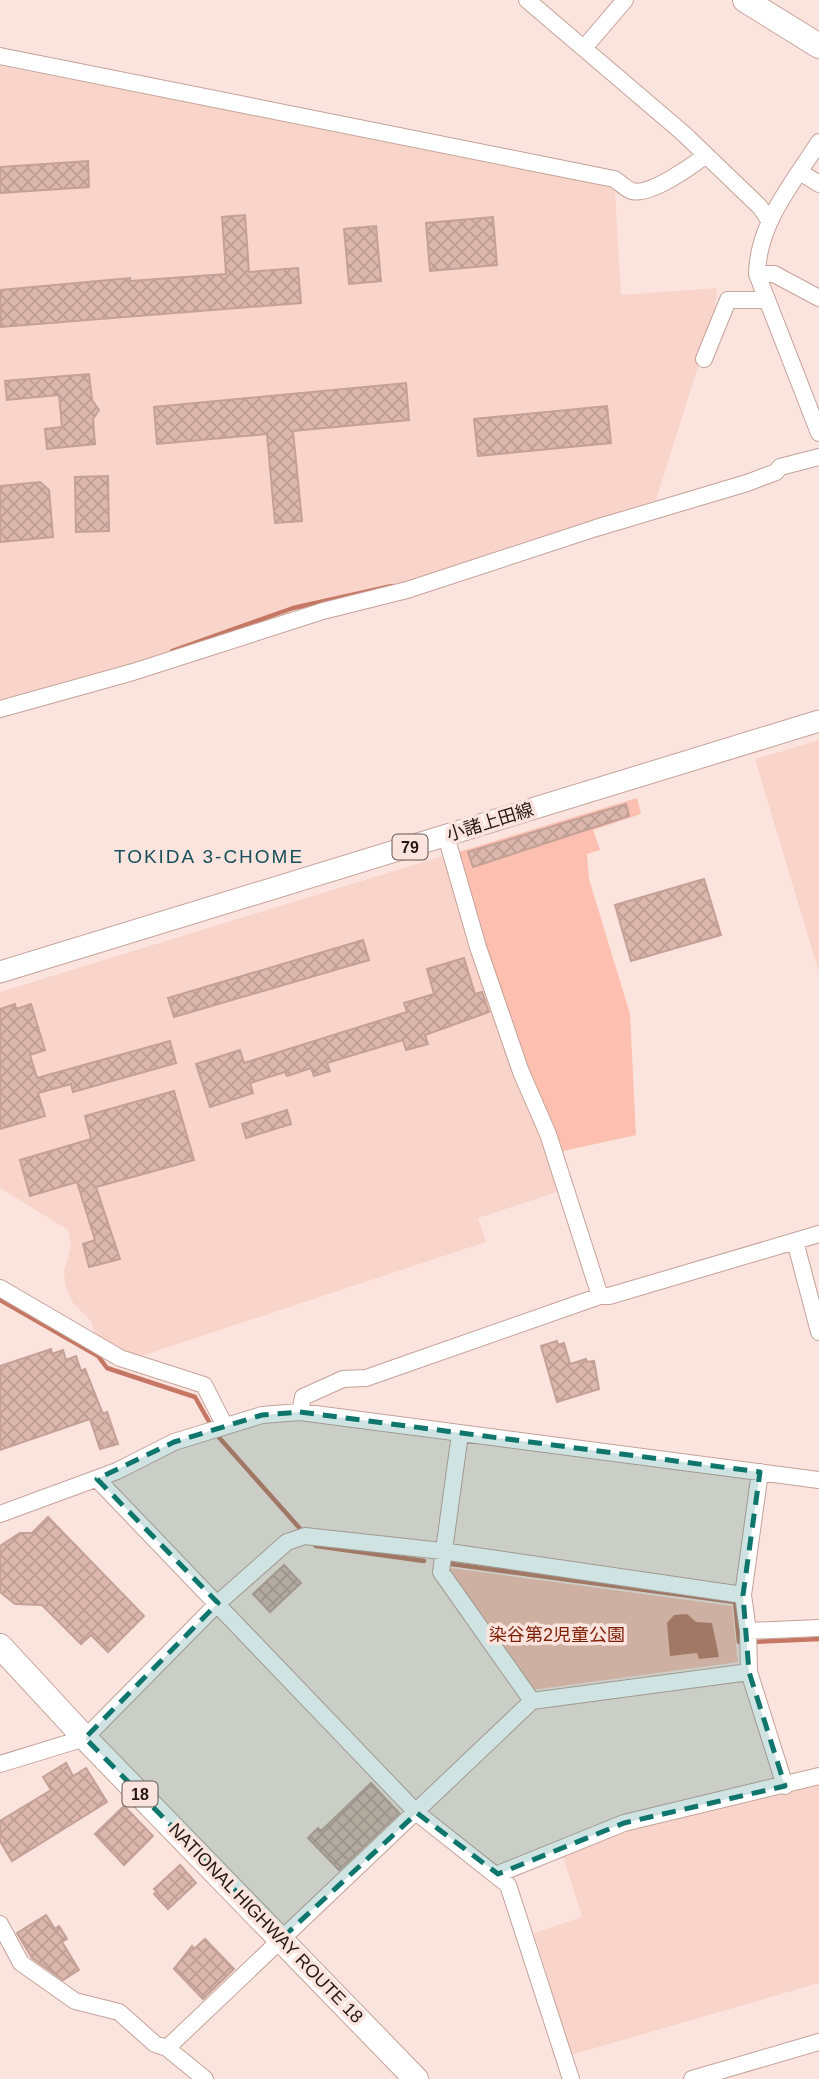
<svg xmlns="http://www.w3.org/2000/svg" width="819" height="2079" font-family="Arial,'Noto Sans JP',sans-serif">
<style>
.built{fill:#f9d4ca}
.park{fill:#fdbfaf}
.water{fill:#c67763}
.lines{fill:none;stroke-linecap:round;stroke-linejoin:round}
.stream{stroke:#c67763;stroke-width:4.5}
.building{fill:url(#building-cross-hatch);stroke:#c5a097;stroke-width:2}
.minor-casing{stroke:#c6a299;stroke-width:18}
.major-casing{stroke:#c6a299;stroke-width:23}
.highway-casing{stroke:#c6a299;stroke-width:26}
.minor{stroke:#fff;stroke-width:16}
.major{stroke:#fff;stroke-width:21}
.highway{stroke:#fff;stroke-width:24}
.marked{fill:#0f766e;fill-opacity:0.2;stroke:#0f766e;stroke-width:5;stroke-dasharray:14 9;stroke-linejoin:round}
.labels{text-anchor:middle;stroke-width:7;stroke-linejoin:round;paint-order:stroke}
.shield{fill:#fbe4de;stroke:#655551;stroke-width:2}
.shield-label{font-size:16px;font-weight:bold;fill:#251814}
.street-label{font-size:18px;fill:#251814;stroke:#fbe4de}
.park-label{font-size:18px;fill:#7e1e04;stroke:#fbe4de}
.neighbourhood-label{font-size:19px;letter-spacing:2px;fill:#17505b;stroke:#fbe4de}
</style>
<defs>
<pattern id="building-cross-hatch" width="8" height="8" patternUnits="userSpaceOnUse" patternTransform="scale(1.75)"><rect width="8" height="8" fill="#dcb7ad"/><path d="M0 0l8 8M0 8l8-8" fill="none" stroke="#bd9d94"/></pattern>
</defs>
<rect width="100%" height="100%" fill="#fbe4de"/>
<path class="built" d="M0,66L609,183L615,191L621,295L717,288L714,316L656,500L409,581L292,606L146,659L0,700Z
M819,740V973L755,759Z
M446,855L560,1191L478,1218L486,1242L141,1356L116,1348L94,1335L92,1322L73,1303L65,1285L64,1270L71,1247L68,1230L0,1188V992Z
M819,1782V1983L571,2055L534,1933L582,1917L562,1853L624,1829Z"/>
<path class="park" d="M637,798L641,814L593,830L600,850L587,854L589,879L630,1014L636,1135L559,1152L512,1030L455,853Z
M451,1568L732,1606L738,1662L532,1690L447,1573Z"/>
<path class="water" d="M687,1614L696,1622L712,1623L719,1657L699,1659L697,1653L670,1656L667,1623L674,1615Z"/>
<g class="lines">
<path class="stream" d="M172,651L293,608L392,586
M0,1300L98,1356L107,1368L195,1397L212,1427
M216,1434L303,1532
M312,1541L316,1546L424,1561
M451,1564L735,1602L739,1642H744
M753,1642L819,1639"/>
</g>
<path class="building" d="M88,161L89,187L0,193V167Z
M245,215L249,272L298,268L301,303L1,327L0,290L130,278V281L226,274L222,217Z
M493,217L497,265L430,271L426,223Z
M376,226L381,281L349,284L344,229Z
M89,374L92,400L99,410L93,419L95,444L47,449L45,429L62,427L59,395L7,400L5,381Z
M406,383L409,420L293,431L302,521L275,523L267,434L157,444L154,407Z
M607,406L611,443L478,456L474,419Z
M108,476L109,531L76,532L75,477Z
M40,482L49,490L53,537L0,542V486Z
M626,804L629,816L473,867L468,852Z
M704,879L721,935L631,961L615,905Z
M363,940L369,960L174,1017L168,998Z
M464,958L475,994L482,992L489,1012L425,1035L428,1044L406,1050L403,1040L327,1063L330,1071L314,1076L311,1068L287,1076L285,1072L250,1083L253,1093L210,1107L196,1064L240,1050L244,1063L407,1012L404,1003L434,994L427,969Z
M15,1004L16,1009L31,1004L45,1050L30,1055L37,1078L170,1041L176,1063L73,1092L71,1084L38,1093L45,1116L0,1129V1009Z
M174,1091L194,1160L96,1187L120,1259L89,1267L83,1244L95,1240L77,1182L30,1196L20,1160L91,1139L85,1116Z
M287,1110L291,1124L246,1138L242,1124Z
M557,1341L558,1345L564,1343L570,1364L586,1359L587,1362L594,1361L599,1389L557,1402L541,1346Z
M51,1349L52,1354L63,1350L66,1360L76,1356L81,1371L85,1369L103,1414L107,1412L118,1444L100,1449L90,1419L0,1450V1366Z
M48,1517L144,1616L108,1652L91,1635L81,1644L42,1605L15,1604L0,1592V1546L20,1533H32Z
M284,1565L301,1583L270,1612L253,1594Z
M66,1763L73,1776L86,1768L107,1802L12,1861L0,1841V1821L51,1790L43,1777Z
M371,1783L399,1813L339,1870L308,1838L318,1828L321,1831Z
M124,1806L153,1836L124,1865L95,1834Z
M180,1865L196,1883L168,1909L154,1894L157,1891L154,1889Z
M46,1915L55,1929L59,1926L67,1939L62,1942L79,1970L63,1980L32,1958L17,1933Z
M205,1939L234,1969L203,1999L174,1969L192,1946L194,1949Z"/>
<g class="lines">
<defs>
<path id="minor" d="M527,0L683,133L760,207L769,220
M584,48L625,0
M0,56L614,179C620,182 625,189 632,191C650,196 692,166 706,155
M819,142C793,183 758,223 757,274L819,433
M800,172L819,184
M757,274H774L819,298
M704,359L728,300H766
M0,709L133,672L323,611L407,590L596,528L747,483L776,472L780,467L819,457
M446,836L478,947L521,1072L548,1134L600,1296
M795,1241L819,1332
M0,1288L120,1358L204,1385L225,1426
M300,1412L303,1397L343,1379L366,1378L600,1296H609L819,1234
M460,1434L441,1572L532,1701
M760,1472L743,1595L748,1631L749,1672L785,1786
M97,1479L417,1813L508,1885L571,2079
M0,1514L117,1471L174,1442L262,1415L300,1412L819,1480
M748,1631L819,1628
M0,1764L85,1738L218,1603L287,1542L305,1536L442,1551L743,1595
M498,1874L624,1823L819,1776
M0,1924L21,1963L75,2001L119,2012L155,2044L167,2048L205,2079
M167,2048L532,1701L749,1672
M692,2079L819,2042"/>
<path id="major" d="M0,972L819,721"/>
<path id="highway" d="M745,0L819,46
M0,1646L85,1738L416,2079"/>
</defs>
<use href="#minor" class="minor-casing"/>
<use href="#major" class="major-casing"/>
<use href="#highway" class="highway-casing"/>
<use href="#minor" class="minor"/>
<use href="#major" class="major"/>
<use href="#highway" class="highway"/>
</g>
<path class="marked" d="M300,1412L760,1472L743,1595L749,1672L785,1786L624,1823L498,1874L417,1813L282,1938L85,1738L218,1603L97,1479L174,1442L262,1415Z"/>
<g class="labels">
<g class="shield">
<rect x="392.5" y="834.5" width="35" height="25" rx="5"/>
<rect x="122.5" y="1781.5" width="35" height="25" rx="5"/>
</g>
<g class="shield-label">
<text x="410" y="853">79</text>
<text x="140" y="1800">18</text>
</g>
<g class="street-label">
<text transform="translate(490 822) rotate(-17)" y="6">小諸上田線</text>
<text transform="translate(266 1923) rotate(46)" y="6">NATIONAL HIGHWAY ROUTE 18</text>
</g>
<g class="park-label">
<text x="557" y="1641">染谷第2児童公園</text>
</g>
<g class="neighbourhood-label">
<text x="209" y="863">TOKIDA 3-CHOME</text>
</g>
</g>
</svg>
